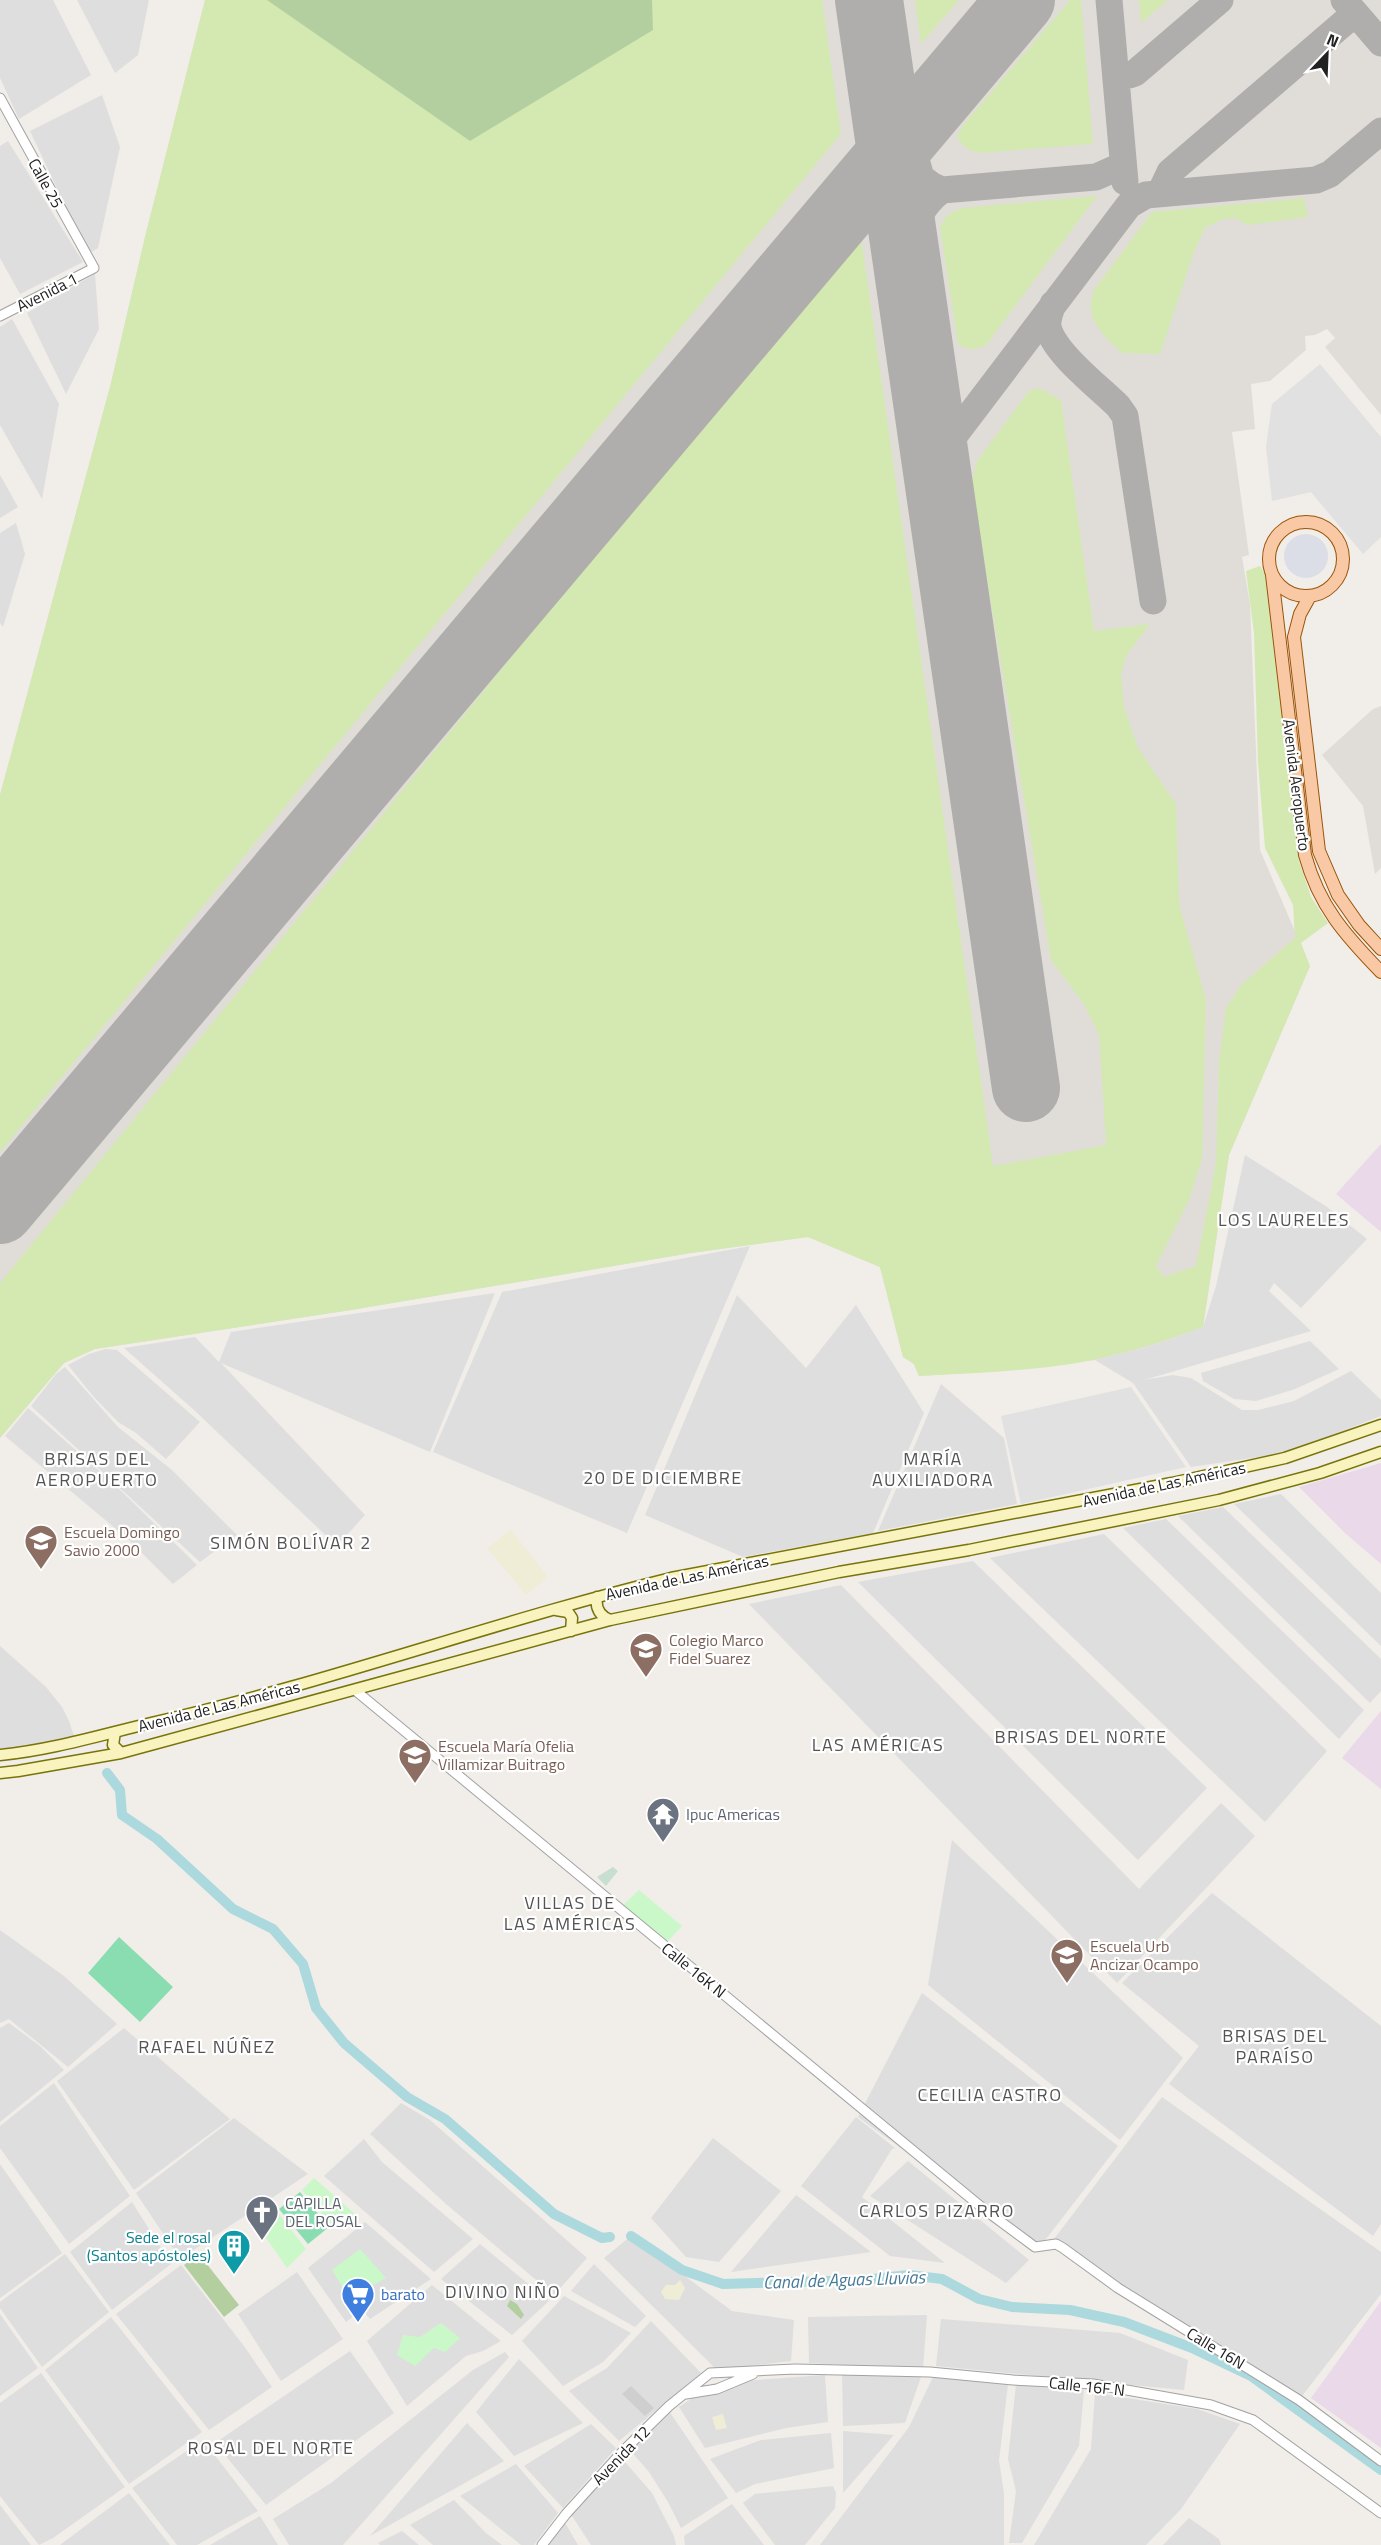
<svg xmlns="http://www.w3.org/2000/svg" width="1381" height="2545" font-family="'Titillium Web',sans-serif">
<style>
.residential{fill:#dfdede}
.industrial{fill:#eadae9}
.religious{fill:#cfcfcf}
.airport{fill:#e0ddd9}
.farmland{fill:#efedd5}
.grass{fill:#d4e9b1}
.forest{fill:#b4cf9f}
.wetland{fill:#c6dfd0}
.park{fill:#cbf8c8}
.pitch{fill:#8addb1}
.parking{fill:#e1e1e1}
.plaza{fill:#dcdee7}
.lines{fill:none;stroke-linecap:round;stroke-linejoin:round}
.canal{stroke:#abd9dd;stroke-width:10}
.taxiway{stroke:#b0aeac;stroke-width:27}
.runway{stroke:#b0aeac;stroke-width:68}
.tertiary-casing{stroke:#a2a2a2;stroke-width:11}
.secondary-casing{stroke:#787409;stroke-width:13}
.primary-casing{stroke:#995305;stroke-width:14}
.tertiary{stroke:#fff;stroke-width:9}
.secondary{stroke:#f8f3bf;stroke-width:10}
.primary{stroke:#f9c9a5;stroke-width:12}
.labels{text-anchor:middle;stroke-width:4.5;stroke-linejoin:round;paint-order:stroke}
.street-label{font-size:16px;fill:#212121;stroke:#fff}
.education-label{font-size:16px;fill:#785e54;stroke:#fff;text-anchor:start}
.worship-label{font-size:16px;fill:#5b616d;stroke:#fff;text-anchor:start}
.culture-label{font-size:16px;fill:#0d838f;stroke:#fff;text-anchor:end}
.shop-label{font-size:16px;fill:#366cbe;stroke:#fff;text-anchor:start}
.neighbourhood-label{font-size:18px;letter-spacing:1.5px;fill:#545454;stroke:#fff}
.water-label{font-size:18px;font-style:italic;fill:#467a97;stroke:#fff}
</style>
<rect width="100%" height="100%" fill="#f1ede8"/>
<path class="residential" d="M0,0H53L91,75L19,119L0,78Z
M77,0H149L138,55L115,73Z
M102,95L120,147L98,248L88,254L30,131Z
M8,141L83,262L20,294L0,258V146Z
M95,274L99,329L66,394L27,313Z
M12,319L59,404L42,499L0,425V327Z
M0,475L18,507L0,518Z
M16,523L25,554L3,627L0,623V533Z
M1245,1155L1327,1207L1367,1239L1301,1308L1274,1283L1269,1291L1311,1331L1144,1380L1173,1375L1191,1378L1242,1410H1258L1294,1401L1351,1371L1381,1400V1416L1286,1453L1191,1467L1133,1383L1095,1360L1155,1345L1203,1327L1216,1286Z
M750,1246L627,1533L433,1452L502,1292Z
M495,1293L430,1452L221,1363L365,1515L337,1546L194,1410L124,1348L195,1337L219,1362L231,1332Z
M737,1295L806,1368L856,1305L924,1413L873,1533L743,1557L645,1515Z
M1310,1341L1339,1369L1295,1389L1256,1401L1234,1399L1203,1381L1201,1373Z
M106,1349L117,1350L200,1422L166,1459L136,1433L118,1422L93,1396L68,1365L89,1354Z
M65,1367L118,1427L172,1470L237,1535L200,1562L31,1406L56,1374Z
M941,1384L1004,1438L1017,1504L878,1531Z
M28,1408L112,1482L197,1565L173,1584L128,1539L5,1436Z
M1281,1494L1381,1593V1646L1234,1504Z
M1223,1507L1381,1659V1691L1370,1703L1178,1516Z
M1166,1519L1364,1710L1339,1739L1123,1528Z
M1104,1534L1327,1751L1265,1822L990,1558Z
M973,1561L1207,1788L1138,1860L858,1582Z
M841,1585L1139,1889L1221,1803L1255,1836L1117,1983L749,1604Z
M0,1646L46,1687L62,1707L69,1721L76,1742L45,1750L0,1748Z
M952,1840L1183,2058L1120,2140L928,1985Z
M1212,1893L1381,2026V2224L1373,2236L1169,2084L1199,2046L1122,1983Z
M0,1930L64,1976L117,2024L68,2067L9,2019L0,2023Z
M922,1993L1118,2146L1039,2248L858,2117Z
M9,2023L40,2046L64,2070L0,2122V2028Z
M124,2028L230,2119L134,2190L57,2081Z
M54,2083L130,2196L69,2244L0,2148V2126Z
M1162,2097L1381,2252V2294L1299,2400L1119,2288L1054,2239Z
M401,2103L430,2120L587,2258L554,2295L446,2204L370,2134Z
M856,2117L895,2148L892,2149L862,2197L945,2263L890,2256L801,2186Z
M234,2118L308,2174L180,2259L136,2193Z
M713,2138L781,2191L719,2262L686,2257L651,2218Z
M364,2139L382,2162L473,2239L434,2272L324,2176Z
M908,2161L1029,2260L1006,2283L870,2196Z
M0,2164L62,2253L0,2298Z
M796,2195L871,2252L731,2272Z
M132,2202L171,2264L112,2310L70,2252Z
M365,2222L431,2279L370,2319L362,2310L346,2322L308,2268Z
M631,2236L732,2311L794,2320L791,2361L717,2370L604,2258Z
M480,2244L549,2301L512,2335L441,2279Z
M65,2254L109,2312L42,2367L0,2308V2302Z
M594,2264L646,2316L635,2327L571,2291Z
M181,2265L244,2346L272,2387L209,2430L116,2314Z
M297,2272L343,2339L281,2381L238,2314Z
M432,2285L501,2341L483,2351L466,2356L407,2406L367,2341Z
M564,2296L631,2333L603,2362L563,2386L522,2341Z
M0,2314L38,2368L0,2396Z
M927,2315L923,2369L809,2363L808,2317Z
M111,2317L202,2432L129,2484L45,2370Z
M941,2319L1120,2333L1188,2360L1184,2390L936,2366Z
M651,2321L701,2373L619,2441L569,2391L607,2368Z
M350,2351L394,2413L266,2505L215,2443Z
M505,2352L509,2357L343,2545H289L273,2519L331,2483L473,2370Z
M519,2359L583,2423L514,2456L476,2412Z
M842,2372L922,2374L905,2423L843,2426Z
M41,2373L125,2487L53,2538L39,2545L0,2496V2403Z
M825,2375L828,2422L786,2428L705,2448L679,2407L715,2383Z
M933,2377L1008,2384L999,2461L1004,2493V2545H820L909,2427Z
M1016,2384L1084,2390L1079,2446L1022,2543H1009L1016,2491L1008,2459Z
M1095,2393L1197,2409L1240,2424L1181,2509L1146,2545H1034L1091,2449Z
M669,2411L728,2498L681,2528L668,2502L649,2472L628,2448Z
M467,2423L504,2461L370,2536Z
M591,2424L616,2448L563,2508L524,2466Z
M843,2431L894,2435L843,2493Z
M831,2433L834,2468L755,2484L736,2493L710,2459L761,2440Z
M203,2440L258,2511L197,2545H177L132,2488Z
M619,2455L652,2493L674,2536L676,2545H591L570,2513Z
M516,2464L558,2513L534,2545H521L460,2496Z
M833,2486L836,2493L835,2508L805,2545H775L743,2503L755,2494Z
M129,2493L170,2545H60Z
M454,2500L486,2533L502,2545H433L410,2525Z
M732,2504L764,2545H685L684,2536Z
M0,2505L31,2545H0Z
M260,2516L278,2545H210Z
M1189,2518L1219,2539L1221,2545H1163Z
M564,2521L578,2545H547Z
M402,2531L419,2545H380L378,2543Z"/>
<path class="industrial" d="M1381,1144V1232L1336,1194Z
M1381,1463V1564L1345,1533L1299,1487Z
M1381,1711V1789L1342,1758Z
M1381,2301V2448L1311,2398Z"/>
<path class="religious" d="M631,2386L654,2408L645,2416L622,2394Z"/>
<path class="airport" d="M205,0H1381V415L1325,347L1335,338L1327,329L1315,335L1305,336L1306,350L1270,381L1251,384L1255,429L1232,432L1249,555L1242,557L1250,604L1260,850L1310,966L1229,1155L1203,1327L1155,1345L1095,1360L1001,1371L919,1376L914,1364L903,1357L880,1267L808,1237L691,1253L351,1310L95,1349L64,1363L0,1438V795L111,383L145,237Z
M1381,706V868L1375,874L1363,806L1322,755L1373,709Z"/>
<path class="farmland" d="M511,1530L548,1577L526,1595L487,1548Z
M680,2280L685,2288L679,2300L665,2299L661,2292L666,2285H675Z
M723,2414L727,2428L716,2430L712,2417Z"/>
<path class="grass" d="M205,0H822L841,134L0,1152V795L111,383L145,237Z
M915,0H959L921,44Z
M1070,0H1081L1093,144L979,153C968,150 962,146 957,136L964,124Z
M1139,0H1168L1141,23Z
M1097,196L987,344C978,351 966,351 958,343L940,227L947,215L961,208Z
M1304,198L1308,217L1248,225L1235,218L1223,219L1205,228L1193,255L1160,354L1122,353C1103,335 1083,319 1094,290L1152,212Z
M860,230L993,1166L1106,1145L1099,1034L1083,1003L1051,960L971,484L977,461L1029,391L1039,388L1061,400L1094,631L1150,624L1126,656L1121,674L1124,707L1138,748L1176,804L1179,904L1206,1000L1202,1159L1189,1200L1156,1266L1164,1277L1196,1266L1216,1164L1219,1062L1226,1008L1241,985L1295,938L1293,905L1265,848L1258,763L1254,633L1246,571L1260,566L1272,586L1277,611L1299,861L1311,897L1328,923L1301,943L1310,966L1229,1155L1203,1327C1168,1340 1133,1351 1097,1359C1042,1371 976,1373 919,1376L914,1364L903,1357L880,1267L808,1237L691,1253L351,1310L95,1349L64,1363L0,1438V1283Z"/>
<path class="forest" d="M267,0H652L653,30L470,141Z
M199,2254L239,2305L224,2317L184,2265Z
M510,2300L517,2304L524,2315L521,2319L507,2306Z"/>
<path class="wetland" d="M613,1867L618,1871L606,1886L597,1877Z"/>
<path class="park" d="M639,1890L682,1926L668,1941L623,1905Z
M314,2178L355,2214L334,2228L302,2190Z
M278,2213L306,2249L287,2268L257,2225Z
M360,2249L386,2278L349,2298L332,2270Z
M441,2323L460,2338L445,2352L434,2348L415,2366L397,2355L403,2335L420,2337Z"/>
<path class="pitch" d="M119,1937L173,1987L140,2022L88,1973Z
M300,2192L329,2227L308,2244L279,2209Z"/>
<path class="parking" d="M1320,364L1381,437V537L1363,554L1311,492L1272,501L1266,447L1272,404Z
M1131,1387L1186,1467L1021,1504L1001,1416Z"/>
<path class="plaza" d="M1284 556a22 22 0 1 1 44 0a22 22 0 1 1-44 0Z"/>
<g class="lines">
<path class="canal" d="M107,1773L120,1790L122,1815L157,1839L233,1909L273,1929L303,1964L316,2008L344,2043L407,2097L445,2119L554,2214L602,2238L610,2237
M631,2236L682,2270L723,2284L863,2280L909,2275L942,2279L979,2299L1012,2307L1070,2310L1124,2322L1192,2348L1251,2376L1381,2470"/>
<path class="taxiway" d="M1109,0L1125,182
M1344,0L1381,43
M1115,65C1118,74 1125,78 1135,73L1220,0
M885,113C897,143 909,178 942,190L1096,177L1123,165
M919,170C913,152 913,136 921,119
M1160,193L1170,172L1346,21L1353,18L1361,20
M834,222L849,208L863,199L942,190
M905,251C913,227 921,205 942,190
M1053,304C1050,312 1047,319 1048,327C1054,353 1099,387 1118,406L1125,416L1153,601
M931,420C937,438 951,433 963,424
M937,471L954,436L1129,205L1146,195L1316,180L1330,174L1381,131"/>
<path class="runway" d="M869,0L1026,1088
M0,1210L1021,0"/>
<defs>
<path id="tertiary" d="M0,98L94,268L0,316
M356,1691L985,2210L1035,2247L1056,2244L1063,2248L1118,2288L1299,2400L1381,2461
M686,2394L717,2389L753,2374
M542,2545L566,2514L623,2451L669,2406L710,2373L795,2369L930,2372L1013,2380L1093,2384L1211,2405L1253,2420L1381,2513"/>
<path id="secondary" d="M597,1597C595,1608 600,1616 610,1620
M556,1610L568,1612L572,1618L571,1631
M115,1732L113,1745L121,1753
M0,1755C52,1750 100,1735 151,1723C327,1683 496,1621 671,1578L1172,1483L1285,1458L1381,1425
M0,1773L18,1771L121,1753L610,1620L839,1572L969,1550L1219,1500L1320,1473L1381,1452"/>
<path id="primary" d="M1269 559a37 37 0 1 1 74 0a37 37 0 1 1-74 0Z
M1272,575L1305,855C1319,906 1345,935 1381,972
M1310,596L1300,614L1294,637L1319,851L1338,895L1359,925L1381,949"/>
</defs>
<use href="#tertiary" class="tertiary-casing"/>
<use href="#secondary" class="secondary-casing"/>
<use href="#primary" class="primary-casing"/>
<use href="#tertiary" class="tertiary"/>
<use href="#secondary" class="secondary"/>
<use href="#primary" class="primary"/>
</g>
<defs>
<symbol id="school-pin" viewBox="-11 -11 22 30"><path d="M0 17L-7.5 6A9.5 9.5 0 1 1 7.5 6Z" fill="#8d6e63" stroke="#fff"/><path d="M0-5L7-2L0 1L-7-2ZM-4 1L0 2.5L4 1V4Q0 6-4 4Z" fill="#fff"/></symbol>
<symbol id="temple-pin" viewBox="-11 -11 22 30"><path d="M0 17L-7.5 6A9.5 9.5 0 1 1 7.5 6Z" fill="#6b7280" stroke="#fff"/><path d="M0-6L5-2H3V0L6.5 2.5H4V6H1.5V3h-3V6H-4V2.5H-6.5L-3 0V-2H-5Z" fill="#fff"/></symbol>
<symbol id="church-pin" viewBox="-11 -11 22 30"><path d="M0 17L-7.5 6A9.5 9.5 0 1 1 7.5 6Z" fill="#6b7280" stroke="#fff"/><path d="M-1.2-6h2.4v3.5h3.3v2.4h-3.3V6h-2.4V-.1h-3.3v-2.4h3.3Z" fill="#fff"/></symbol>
<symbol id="building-pin" viewBox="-11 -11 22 30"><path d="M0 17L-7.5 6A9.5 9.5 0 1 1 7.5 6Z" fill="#0f9aa8" stroke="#fff"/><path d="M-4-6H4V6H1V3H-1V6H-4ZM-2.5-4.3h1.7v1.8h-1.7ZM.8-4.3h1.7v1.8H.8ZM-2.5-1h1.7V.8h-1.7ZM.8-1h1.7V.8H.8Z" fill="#fff"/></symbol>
<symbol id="supermarket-pin" viewBox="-11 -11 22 30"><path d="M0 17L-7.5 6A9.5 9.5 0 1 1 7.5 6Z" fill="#3f7fe0" stroke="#fff"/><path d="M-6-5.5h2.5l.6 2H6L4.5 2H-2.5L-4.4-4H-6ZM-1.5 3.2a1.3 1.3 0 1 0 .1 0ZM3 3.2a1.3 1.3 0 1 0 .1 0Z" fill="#fff"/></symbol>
</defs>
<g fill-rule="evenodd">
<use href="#school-pin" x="22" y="1522" width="38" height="52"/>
<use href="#school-pin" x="627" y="1630" width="38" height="52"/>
<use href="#school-pin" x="396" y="1736" width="38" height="52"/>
<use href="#temple-pin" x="644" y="1795" width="38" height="52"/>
<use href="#school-pin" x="1048" y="1936" width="38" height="52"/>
<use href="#church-pin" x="243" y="2193" width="38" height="52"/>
<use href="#building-pin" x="215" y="2227" width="38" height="52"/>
<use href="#supermarket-pin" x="339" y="2275" width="38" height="52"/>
</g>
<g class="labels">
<g class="street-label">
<text transform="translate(46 183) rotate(61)" y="6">Calle 25</text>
<text transform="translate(47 292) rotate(-27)" y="6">Avenida 1</text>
<text transform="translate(1297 785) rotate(83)" y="6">Avenida Aeropuerto</text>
<text transform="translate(1164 1484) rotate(-12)" y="6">Avenida de Las Américas</text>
<text transform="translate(687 1577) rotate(-12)" y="6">Avenida de Las Américas</text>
<text transform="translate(219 1706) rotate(-14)" y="6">Avenida de Las Américas</text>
<text transform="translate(694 1970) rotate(39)" y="6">Calle 16K N</text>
<text transform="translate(1216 2348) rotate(31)" y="6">Calle 16N</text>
<text transform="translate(1087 2386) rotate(6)" y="6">Calle 16F N</text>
<text transform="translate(621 2455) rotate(-46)" y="6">Avenida 12</text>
</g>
<g class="education-label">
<text x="64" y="1538">Escuela Domingo<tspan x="64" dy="18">Savio 2000</tspan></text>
<text x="669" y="1646">Colegio Marco<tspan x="669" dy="18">Fidel Suarez</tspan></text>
<text x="438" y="1752">Escuela María Ofelia<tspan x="438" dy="18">Villamizar Buitrago</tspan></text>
<text x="1090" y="1952">Escuela Urb<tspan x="1090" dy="18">Ancizar Ocampo</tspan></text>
</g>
<g class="worship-label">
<text x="686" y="1820">Ipuc Americas</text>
<text x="285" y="2209">CAPILLA<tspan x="285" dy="18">DEL ROSAL</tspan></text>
</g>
<g class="culture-label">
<text x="211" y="2243">Sede el rosal<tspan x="211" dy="18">(Santos apóstoles)</tspan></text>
</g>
<g class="shop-label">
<text x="381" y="2300">barato</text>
</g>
<g class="neighbourhood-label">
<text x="1284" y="1226">LOS LAURELES</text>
<text x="97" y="1465">BRISAS DEL<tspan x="97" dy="21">AEROPUERTO</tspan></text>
<text x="933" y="1465">MARÍA<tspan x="933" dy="21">AUXILIADORA</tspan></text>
<text x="663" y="1484">20 DE DICIEMBRE</text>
<text x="291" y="1549">SIMÓN BOLÍVAR 2</text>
<text x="1081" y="1743">BRISAS DEL NORTE</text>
<text x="878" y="1751">LAS AMÉRICAS</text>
<text x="570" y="1909">VILLAS DE<tspan x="570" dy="21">LAS AMÉRICAS</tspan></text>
<text x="1275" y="2042">BRISAS DEL<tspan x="1275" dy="21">PARAÍSO</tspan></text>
<text x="207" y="2053">RAFAEL NÚÑEZ</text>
<text x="990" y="2101">CECILIA CASTRO</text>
<text x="937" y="2217">CARLOS PIZARRO</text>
<text x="503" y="2298">DIVINO NIÑO</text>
<text x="271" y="2454">ROSAL DEL NORTE</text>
</g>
<g class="water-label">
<text transform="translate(844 2280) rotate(-2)" y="6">Canal de Aguas Lluvias</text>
</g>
</g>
<g transform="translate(1327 54) rotate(23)" stroke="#ffffff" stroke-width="4.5" paint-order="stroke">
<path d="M0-4.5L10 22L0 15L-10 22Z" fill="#212121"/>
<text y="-9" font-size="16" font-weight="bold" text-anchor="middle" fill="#212121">N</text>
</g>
</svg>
